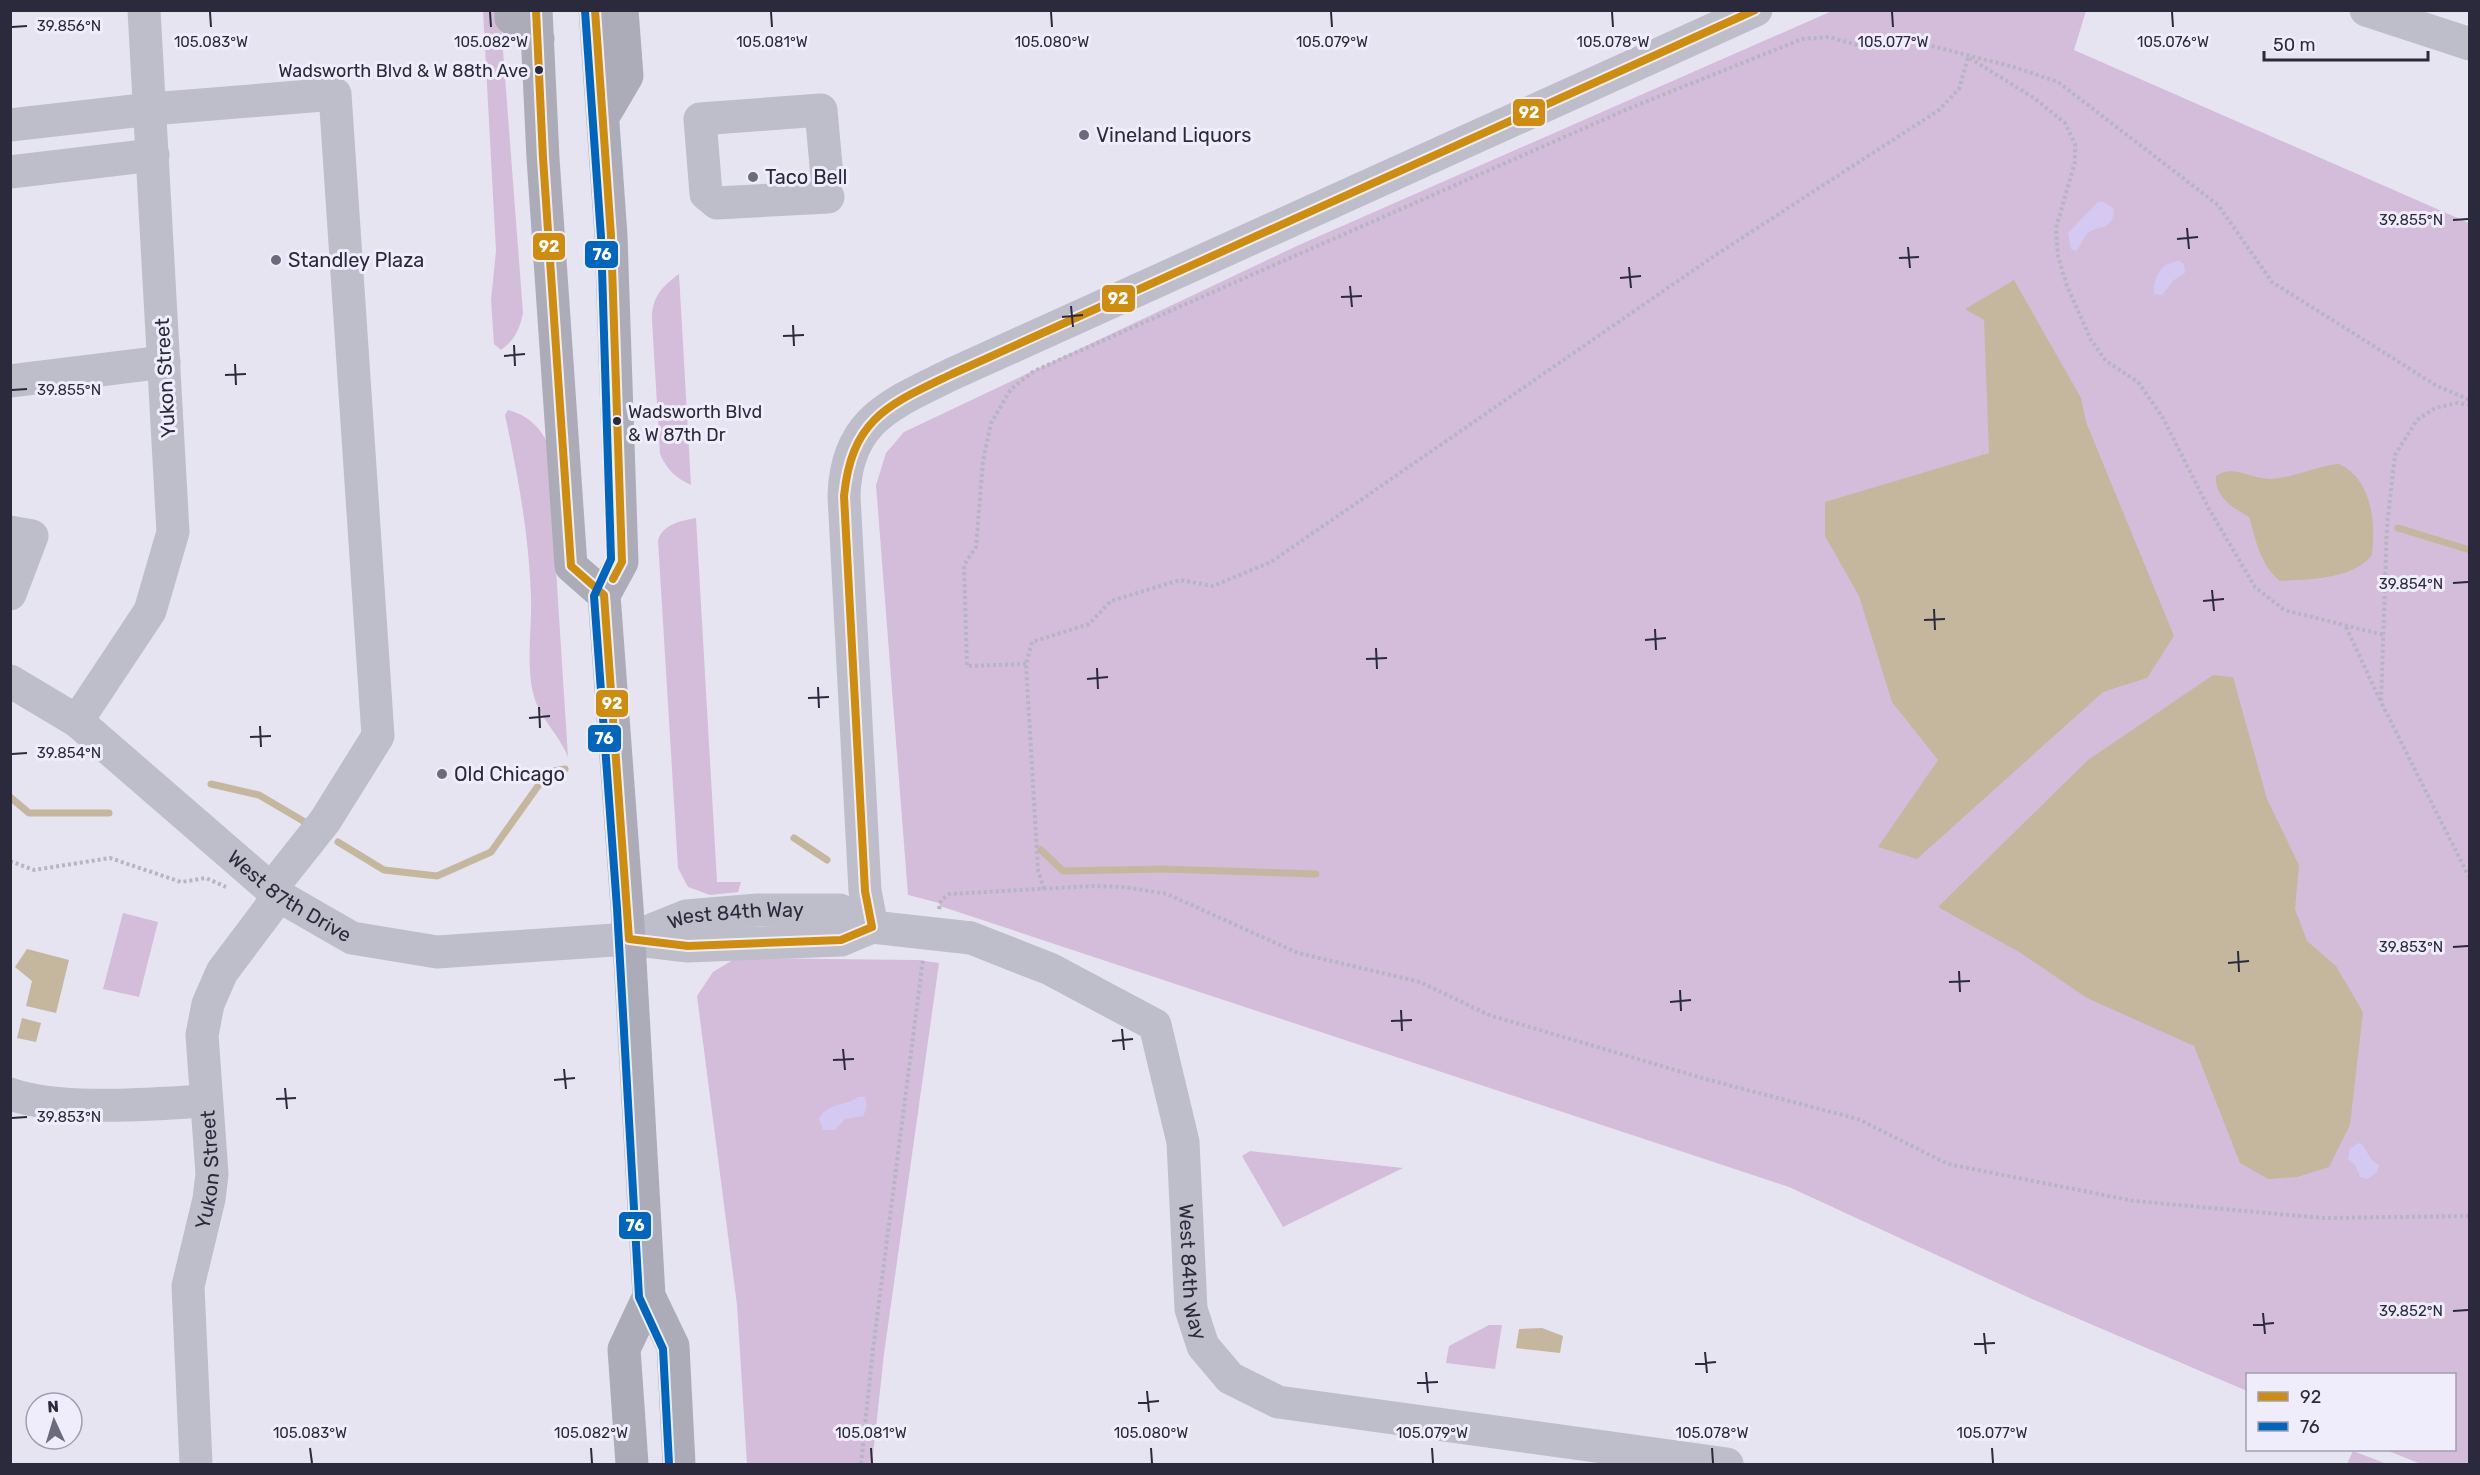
<svg xmlns="http://www.w3.org/2000/svg" width="2480" height="1475" font-family="Rubik,sans-serif">
<style>
.green{fill:#d4bdda}
.sand{fill:#d4c9f3}
.water{fill:#c5b69e}
.lines{fill:none;stroke-linecap:round;stroke-linejoin:round}
.stream{stroke:#c5b69e;stroke-width:7}
.path{stroke:#b6b5c3;stroke-width:4;stroke-dasharray:3 3;stroke-linecap:butt}
.minor{stroke:#bebdca;stroke-width:33}
.major{stroke:#acacb9;stroke-width:33}
.bus-1-casing{stroke:#efedfc;stroke-width:12}
.bus-2-casing{stroke:#efedfc;stroke-width:12}
.bus-1{stroke:#ce8d0c;stroke-width:8}
.bus-2{stroke:#0065bd;stroke-width:8}
.ticks{fill:none;stroke:#2a2a3c;stroke-width:2}
.bus-dot{fill:#2a2a3c;stroke:#efedfc;stroke-width:2}
.poi-dot{fill:#6c6b7b;stroke:#efedfc;stroke-width:2}
.labels{text-anchor:middle;stroke-width:6;stroke-linejoin:round;paint-order:stroke}
.bus-label{font-size:18px;fill:#2a2a3c;stroke:#efedfc;text-anchor:end}
.poi-label{font-size:20px;fill:#2a2a3c;stroke:#efedfc;text-anchor:start}
.street-label{font-size:20px;fill:#2a2a3c;stroke:#efedfc}
.ticks-label{font-size:15px;text-anchor:middle;fill:#2a2a3c;stroke:#efedfc;stroke-width:6;stroke-linejoin:round;paint-order:stroke}
.line-badge{stroke:#efedfc;stroke-width:2}
.badge-label{font-size:16px;text-anchor:middle;font-weight:bold;fill:#fff}
</style>
<rect width="100%" height="100%" fill="#e6e4f1"/>
<path class="green" d="M483,11H500L523,313C520,329 514,341 501,350L494,344L491,300L496,251Z
M1832,11H2086L2074,50L2469,223V1464H2421L2386,1450H2454V1374H2248L2247,1391L2032,1299L1789,1187L940,906L939,903L908,895L876,485L886,453L904,432L1299,245Z
M679,274L691,485C676,478 667,470 660,454L652,321C651,299 661,287 679,274Z
M508,410C528,415 539,426 548,444L568,757C559,734 539,718 533,693C526,663 532,628 531,597C529,535 518,476 505,415Z
M696,518L717,882H741L738,892L710,895L688,887L678,868L658,540C663,524 681,521 696,518Z
M123,913L158,922L139,997L103,989Z
M736,958L918,960L939,963L884,1354L872,1464H747L737,1305L697,996L713,972Z
M1250,1151L1403,1168L1283,1227L1242,1156Z
M1489,1325H1502L1495,1369L1446,1363L1449,1346Z
M2353,1451L2387,1464H2347Z"/>
<path class="sand" d="M2098,202H2104L2114,209C2113,233 2098,223 2087,234C2082,239 2081,246 2076,251L2071,249L2068,233Z
M2179,261L2184,264L2185,273L2174,280L2162,295L2154,294C2152,278 2163,261 2179,261Z
M858,1097H865C867,1105 867,1109 863,1116L845,1119L835,1130H823L819,1119C827,1102 845,1107 858,1097Z
M2359,1143L2362,1144L2371,1159L2379,1165L2376,1173L2367,1179L2360,1177L2356,1166L2348,1159L2350,1149Z"/>
<path class="water" d="M2014,280L2081,398L2086,422L2174,636L2147,678L2103,692L1917,859L1878,847L1938,760L1892,702L1859,596L1825,536V502L1989,453L1984,320L1965,309Z
M2339,464C2372,479 2376,523 2372,555C2352,580 2309,579 2280,581C2260,565 2256,540 2249,517C2233,508 2214,496 2216,476C2233,464 2251,479 2270,479C2293,478 2316,466 2339,464Z
M2213,675L2233,677L2267,799L2299,865L2295,909L2307,941L2336,966L2363,1012L2350,1125L2329,1167L2297,1177L2268,1179L2240,1163L2194,1046L2087,998L2019,952L1938,907L2088,760Z
M27,949L69,960L56,1013L26,1006L32,981L15,967Z
M22,1018L41,1023L36,1042L17,1038Z
M1542,1328L1563,1336L1560,1353L1516,1348L1519,1329Z"/>
<g class="lines">
<path class="stream" d="M2398,528L2470,550
M211,784L259,795L310,825
M10,797L29,813H109
M794,838L827,860
M338,842L384,870L437,876L491,852L548,772L565,769
M1041,850L1063,871L1163,869L1316,874"/>
<path class="path" d="M2470,405L2457,403L2435,408L2417,420L2395,455L2387,526L2381,702L2470,879
M2346,627L2381,702
M1026,664L967,666L964,565L976,547L983,461L991,423L1011,389L1034,371L1630,108L1802,39L1829,37L1861,46L1912,41L2014,67L2058,82L2218,205L2272,282L2437,386L2470,400
M10,861L34,870L110,858L181,882L206,878L226,887
M1044,889L1038,870L1026,664L1032,642L1089,624L1111,601L1180,580L1213,586L1271,562L1714,256L1939,110L1959,89L1968,57L2034,98L2065,123L2075,144V162L2056,228L2058,256L2067,286L2091,340L2106,361L2138,382L2163,418L2209,509L2255,587L2284,610L2384,635
M939,909L941,900L949,894L1093,886L1125,887L1167,894L1298,953L1420,982L1489,1015L1709,1080L1858,1119L1948,1164L2134,1201L2323,1218L2470,1216
M861,1464L873,1349L923,959"/>
<g class="minor">
<path d="M2366,10L2470,44"/>
<path d="M10,125L151,109L335,94L378,736L325,821L271,889"/>
<path d="M10,172L153,155"/>
<path d="M827,177L821,110L700,119L706,194L717,203L828,197"/>
<path d="M10,381L164,362"/>
<path d="M10,532L32,536L10,594"/>
<path id="s1" d="M10,681L77,721L279,896L352,938L437,952L629,939L688,946L841,940L872,927"/>
<path d="M77,721L150,611L173,532L144,10"/>
<path d="M872,927L865,891L844,496C846,419 892,404 952,374L1756,10"/>
<path id="s2" d="M629,939L686,916L758,910H840L872,927L971,938L1050,969L1155,1025L1183,1142L1191,1309L1203,1346L1230,1378L1278,1402L1727,1464"/>
<path d="M10,1094C62,1112 149,1104 205,1101"/>
<path id="s3" d="M196,1464L188,1286L209,1199L212,1174L202,1035L208,1004L222,972L279,896"/>
</g>
<path class="major" d="M511,10V18L538,39
M536,10L543,158L571,566L604,595
M595,10L611,236L622,562L604,595L627,907L649,1296L673,1346L679,1464
M604,115L627,76L622,10
M632,1464L624,1349L649,1296"/>
<defs>
<path id="bus-1" d="M536,10L543,158L571,566L604,595L629,939
M595,10L611,236L622,562L613,579
M872,927L865,891L844,496C852,418 888,405 952,374L1755,10
M629,939L688,946L841,940L872,927"/>
<path id="bus-2" d="M585,11L601,237L611,559L594,596L617,908L639,1297L663,1349L669,1464"/>
</defs>
<use href="#bus-1" class="bus-1-casing"/>
<use href="#bus-2" class="bus-2-casing"/>
<use href="#bus-1" class="bus-1"/>
<use href="#bus-2" class="bus-2"/>
</g>
<path class="ticks" d="M210,12L211,27M490,12L491,27M771,12L772,27M1051,12L1052,27M1331,12L1332,27M1612,12L1613,27M1892,12L1893,27M2172,12L2173,27M12,27L27,26M2453,220L2468,219M2187,228L2189,249M2177,239L2198,237M1908,247L1910,268M1899,258L1919,257M1629,267L1631,288M1620,278L1641,276M1350,286L1352,307M1341,297L1362,296M1071,306L1073,327M1062,317L1083,315M793,325L794,346M783,336L804,335M514,345L515,366M504,356L525,354M235,364L236,385M225,375L246,374M12,390L27,389M2453,583L2468,582M2212,590L2214,611M2203,601L2224,599M1934,609L1935,630M1924,620L1945,619M1655,629L1656,650M1645,640L1666,638M1376,648L1377,669M1366,659L1387,658M1097,668L1098,689M1087,679L1108,677M818,687L819,708M808,698L829,697M539,707L540,728M529,718L550,716M260,726L261,747M250,737L271,736M12,754L27,753M2453,947L2468,946M2238,951L2239,972M2228,963L2249,961M1959,971L1960,992M1949,982L1970,981M1680,990L1681,1011M1670,1002L1691,1000M1401,1010L1402,1031M1391,1021L1412,1020M1122,1029L1124,1050M1112,1041L1133,1039M843,1049L845,1070M833,1060L854,1059M564,1069L566,1089M554,1080L575,1078M285,1088L287,1109M276,1099L296,1098M12,1118L27,1117M2453,1311L2468,1310M2263,1313L2265,1334M2253,1325L2274,1323M1984,1333L1986,1354M1974,1344L1995,1343M1705,1352L1707,1373M1695,1364L1716,1362M1426,1372L1428,1393M1417,1383L1438,1382M1147,1391L1149,1412M1138,1403L1159,1401M310,1448L312,1463M591,1448L592,1463M871,1448L872,1463M1151,1448L1152,1463M1432,1448L1433,1463M1712,1448L1713,1463M1992,1448L1993,1463"/>
<g class="bus-dot">
<circle cx="539" cy="70" r="5"/>
<circle cx="617" cy="421" r="5"/>
</g>
<g class="poi-dot">
<circle cx="1084" cy="135" r="6"/>
<circle cx="753" cy="177" r="6"/>
<circle cx="276" cy="260" r="6"/>
<circle cx="442" cy="774" r="6"/>
</g>
<g class="labels">
<g class="bus-label">
<text x="528" y="77">Wadsworth Blvd &amp; W 88th Ave</text>
<text x="628" y="418" text-anchor="start">Wadsworth Blvd<tspan x="628" dy="23">&amp; W 87th Dr</tspan></text>
</g>
<g class="poi-label">
<text x="1096" y="142">Vineland Liquors</text>
<text x="765" y="184">Taco Bell</text>
<text x="288" y="267">Standley Plaza</text>
<text x="454" y="781">Old Chicago</text>
</g>
<g class="street-label">
<text transform="translate(165 378) rotate(-93)" y="7">Yukon Street</text>
<text dy="7" stroke="none"><textPath href="#s1" startOffset="354">West 87th Drive</textPath></text>
<text dy="7" stroke="none"><textPath href="#s2" startOffset="111">West 84th Way</textPath></text>
<text dy="7" stroke="none"><textPath href="#s3" startOffset="297">Yukon Street</textPath></text>
<text dy="7" stroke="none"><textPath href="#s2" startOffset="806">West 84th Way</textPath></text>
</g>
</g>
<g class="ticks-label">
<text x="69" y="31">39.856°N</text>
<text x="211" y="47">105.083°W</text>
<text x="491" y="47">105.082°W</text>
<text x="772" y="47">105.081°W</text>
<text x="1052" y="47">105.080°W</text>
<text x="1332" y="47">105.079°W</text>
<text x="1613" y="47">105.078°W</text>
<text x="1893" y="47">105.077°W</text>
<text x="2173" y="47">105.076°W</text>
<text x="2411" y="225">39.855°N</text>
<text x="69" y="395">39.855°N</text>
<text x="2411" y="589">39.854°N</text>
<text x="69" y="758">39.854°N</text>
<text x="2411" y="952">39.853°N</text>
<text x="69" y="1122">39.853°N</text>
<text x="2411" y="1316">39.852°N</text>
<text x="310" y="1438">105.083°W</text>
<text x="591" y="1438">105.082°W</text>
<text x="871" y="1438">105.081°W</text>
<text x="1151" y="1438">105.080°W</text>
<text x="1432" y="1438">105.079°W</text>
<text x="1712" y="1438">105.078°W</text>
<text x="1992" y="1438">105.077°W</text>
</g>
<g class="line-badge">
<rect x="1512" y="98" width="34" height="29" rx="6" fill="#ce8d0c"/>
<rect x="532" y="232" width="34" height="29" rx="6" fill="#ce8d0c"/>
<rect x="584" y="240" width="35" height="29" rx="6" fill="#0065bd"/>
<rect x="1101" y="284" width="35" height="29" rx="6" fill="#ce8d0c"/>
<rect x="595" y="689" width="34" height="29" rx="6" fill="#ce8d0c"/>
<rect x="587" y="724" width="35" height="29" rx="6" fill="#0065bd"/>
<rect x="618" y="1211" width="34" height="29" rx="6" fill="#0065bd"/>
</g>
<g class="badge-label">
<text x="1529" y="118">92</text>
<text x="549" y="252">92</text>
<text x="602" y="260">76</text>
<text x="1118" y="304">92</text>
<text x="612" y="709">92</text>
<text x="604" y="744">76</text>
<text x="635" y="1231">76</text>
</g>
<rect width="2480" height="1475" fill="none" stroke="#2a2a3c" stroke-width="24"/>
<rect x="2246" y="1373" width="210" height="78" fill="#efedfc" stroke="#a09faf" stroke-width="1.5"/>
<rect x="2258" y="1392" width="30" height="9" fill="#ce8d0c" stroke="#a09faf" stroke-width="1.5"/>
<text x="2300" y="1403" font-size="18" fill="#2a2a3c">92</text>
<rect x="2258" y="1422" width="30" height="9" fill="#0065bd" stroke="#a09faf" stroke-width="1.5"/>
<text x="2300" y="1433" font-size="18" fill="#2a2a3c">76</text>
<g transform="translate(54 1421) rotate(356)"><circle r="28" fill="#efedfc" stroke="#a09faf" stroke-width="1.5"/>
<path d="M0-4.5L10 22L0 15L-10 22Z" fill="#6c6b7b"/>
<text y="-9" font-size="16" font-weight="bold" text-anchor="middle" fill="#2a2a3c">N</text>
</g>
<path d="M2264 51v9h164v-9" fill="none" stroke="#2a2a3c" stroke-width="3"/>
<text x="2273" y="51" font-size="18" fill="#2a2a3c" stroke="#efedfc" stroke-width="4.5" paint-order="stroke">50 m</text>
</svg>
